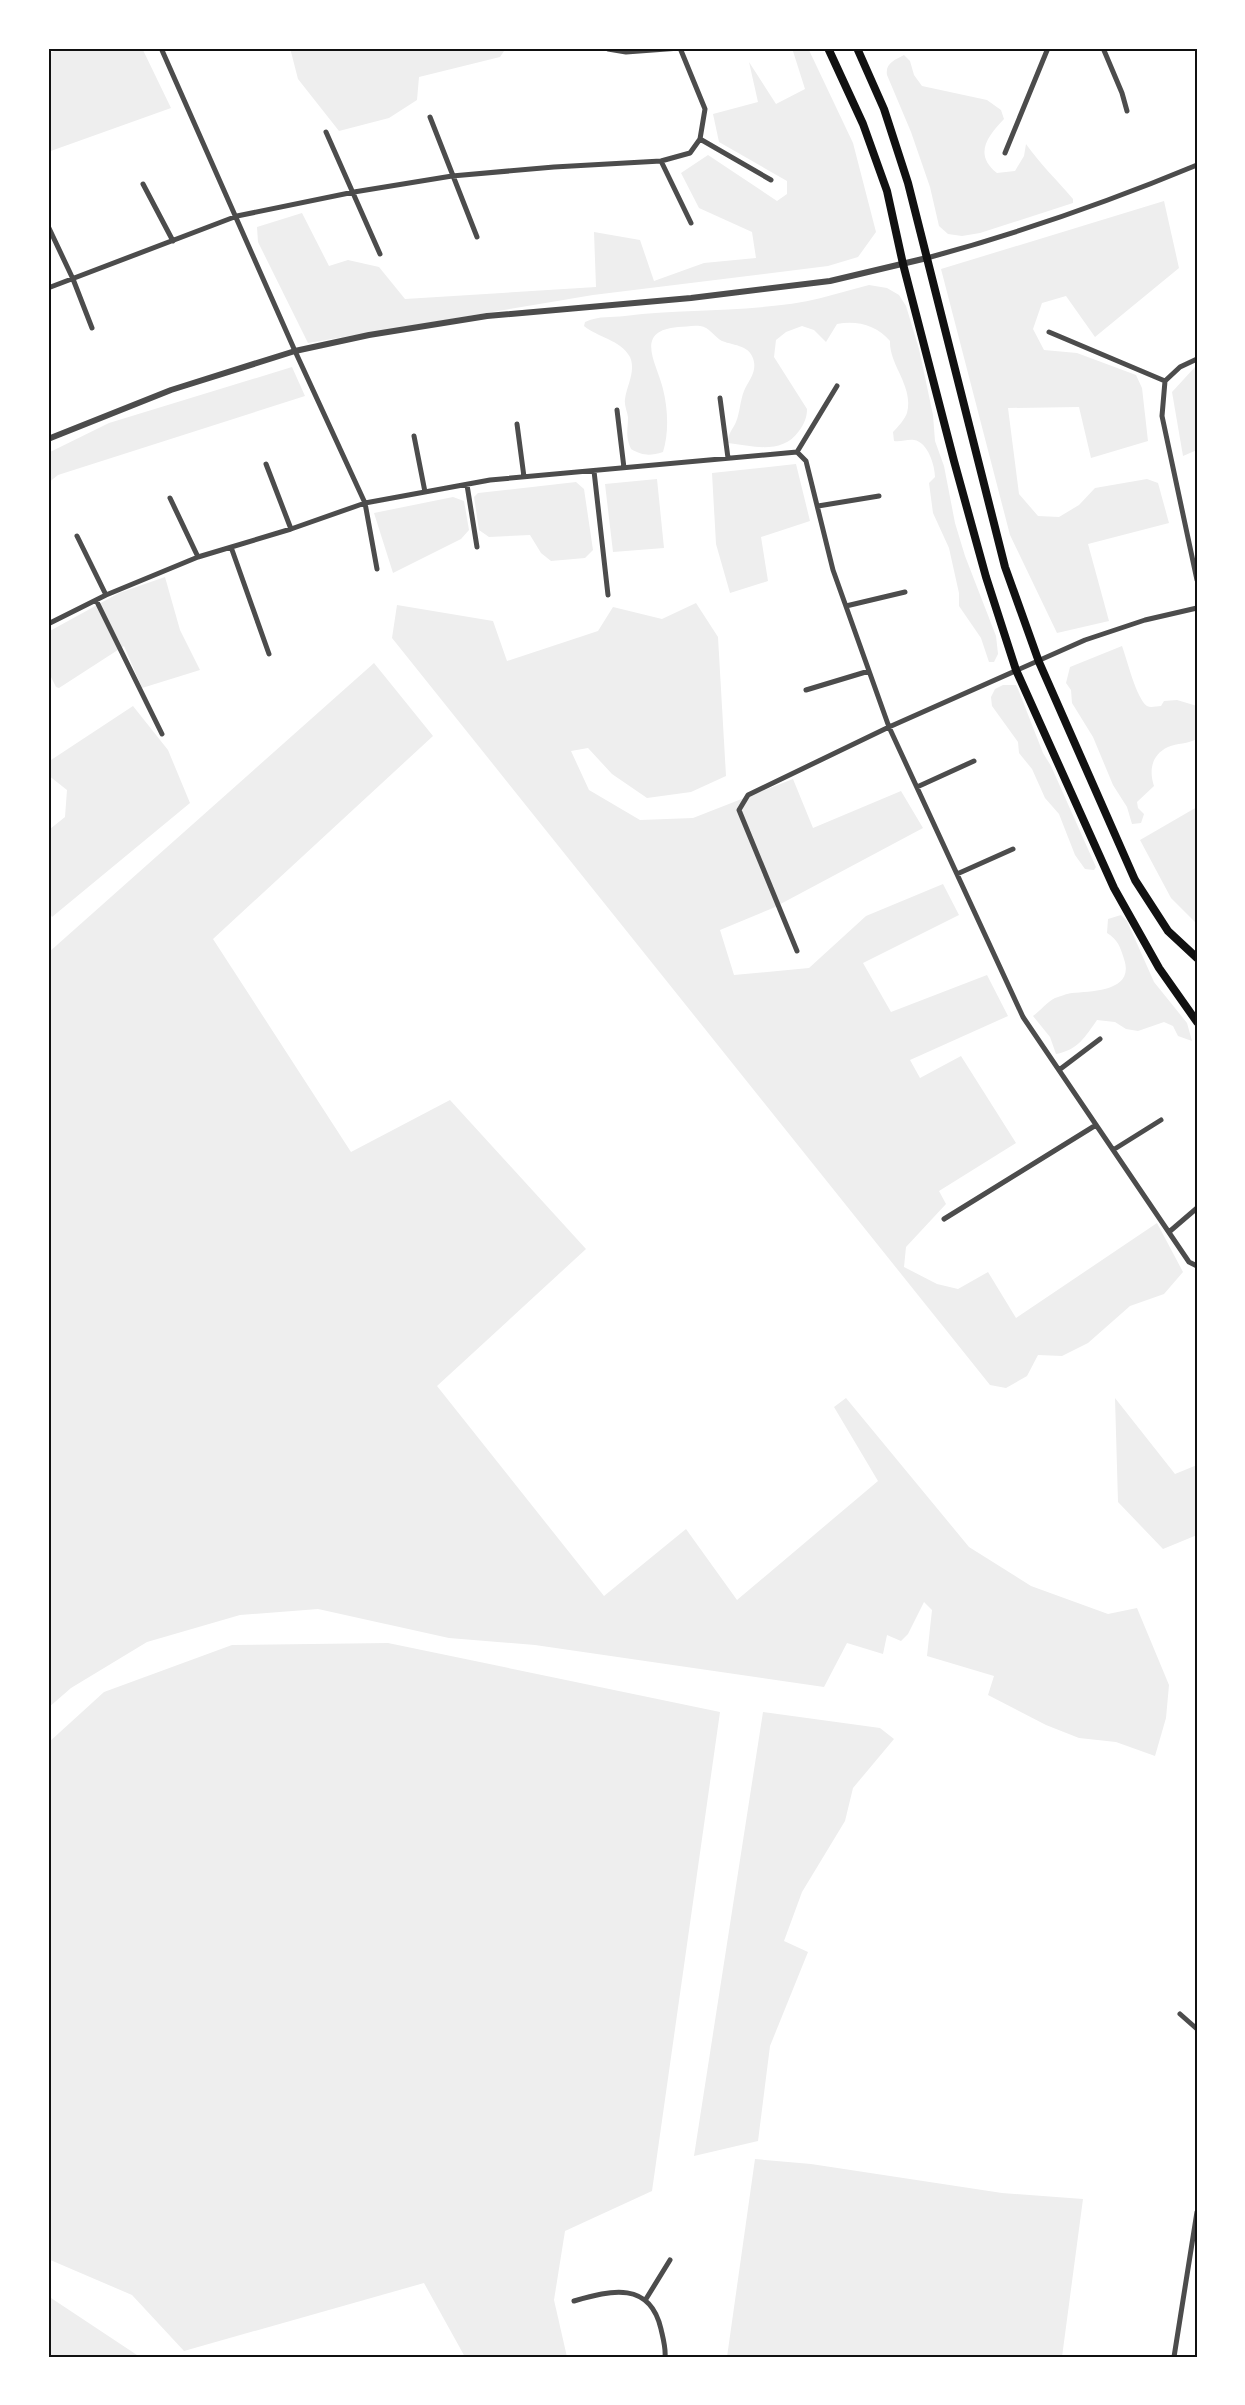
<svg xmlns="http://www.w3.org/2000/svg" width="1245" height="2405" font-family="'Noto Sans',sans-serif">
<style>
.green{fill:#eee}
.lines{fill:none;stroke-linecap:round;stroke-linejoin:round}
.minor{stroke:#4c4c4c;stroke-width:5}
.tertiary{stroke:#4c4c4c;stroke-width:6}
.primary{stroke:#111;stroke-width:8}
.neatline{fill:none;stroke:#111;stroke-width:2}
</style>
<rect width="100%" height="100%" fill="#fff"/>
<path class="green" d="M65,48H142L171,108L48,152V53Z
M290,48H506L500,57L419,77L417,100L389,118L339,131L298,79Z
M792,48H808L853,143L876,232L858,257L828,266L593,295L308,343L258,242L257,227L302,213L329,266L348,260L379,267L405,299L596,287L594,232L640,240L654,281L704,263L756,258L752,232L699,208L681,173L708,155L777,201L787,194V181L719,142L713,114L758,102L749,62L776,104L805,89Z
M904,55L910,61L914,75L922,86L987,100L1001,110L1004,119C988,136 973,154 997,173L1015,171L1024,156L1026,144C1040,164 1057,180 1073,199V203L980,233L962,236L948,234L939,226L930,187L911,132L887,75C885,63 895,60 904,55Z
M1164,201L1179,268L1095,337L1066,296L1042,303L1033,329L1044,350L1077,353L1136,375L1142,388L1148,441L1091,458L1079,407L1008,408L1019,494L1038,516L1059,517L1079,505L1095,488L1147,479L1158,483L1169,523L1088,544L1109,621L1057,633L1010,535L941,269Z
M869,285L887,288L899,295L906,306L919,349L933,415L935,441L944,466L955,523L965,556L996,636L998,654L994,662H989L981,638L959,606V593L949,548L933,513L929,483L935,477C935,466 928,442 914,440C908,439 901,442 894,441L893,432C898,427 905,419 907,413C914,386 889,365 890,341C877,325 856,320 837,324L826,342L814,330L802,326L786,332L776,340L774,357L807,409C807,418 804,424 799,431C782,455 753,446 728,443C727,435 733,429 736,422C740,412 740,401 744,391C748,381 756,374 754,362C751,345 735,346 722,341C714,337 710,327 700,326C693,325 685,327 678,327C633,331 657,363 663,389C668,409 669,433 663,452C650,456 643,456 631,449C625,435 628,431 628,417C627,411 624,405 625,399C627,385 636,371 630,357C621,340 597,337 584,326L585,322C601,315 610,318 625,316C648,313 670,312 694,311C735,309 780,308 821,298C837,294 853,289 869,285Z
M292,367L305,396L58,475L48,483V453L109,423Z
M1195,367H1197V450L1183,456L1172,392Z
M796,464L810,521L761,537L768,581L730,593L716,544L712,473Z
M657,479L664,548L613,552L605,484Z
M576,482L584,489L593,550L585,558L551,561L541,553L530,535L489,537L479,530L474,497L478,493Z
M453,497L464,501L469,530L461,539L393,573L374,513Z
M165,577L180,630L200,670L142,688L124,646L59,688L56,687L48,671V632L119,593Z
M696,603L718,637L726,776L691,792L647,798L612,774L588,748L571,751L589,790L640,820L693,818L793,779L813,828L901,791L923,828L773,908L720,930L734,975L809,968L866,916L943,884L959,915L863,963L891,1012L987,975L1008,1016L910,1060L920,1078L961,1056L1016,1143L939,1191L946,1204L906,1247L904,1267L937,1284L958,1289L988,1272L1016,1318L1157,1223L1183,1272L1164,1294L1130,1306L1088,1343L1062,1356L1038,1355L1027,1376L1006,1388L990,1385L392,638L397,605L493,621L507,661L598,631L613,607L662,619Z
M1122,646C1127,659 1136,698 1147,706C1151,708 1156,706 1161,706L1164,701L1177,700L1197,706V739C1188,744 1177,743 1168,747C1151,755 1149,771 1154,786L1137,802L1138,808L1144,814L1141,823L1132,824L1127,807L1113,785L1093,737L1072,703L1071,690L1066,683L1070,667Z
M374,663L433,736L213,939L351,1152L450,1100L586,1249L437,1386L604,1596L686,1529L737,1600L878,1481L834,1407L846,1398L969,1547L1031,1586L1108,1614L1137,1608L1169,1685L1166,1718L1155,1756L1116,1742L1079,1738L1046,1725L988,1695L994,1676L927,1656L932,1610L924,1602L908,1634L901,1641L887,1635L883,1654L847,1643L824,1687L535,1645L449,1638L318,1609L240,1615L147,1642L71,1688L48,1708V953Z
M1003,685H1016L1018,689L1043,753L1051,766L1096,867L1094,870L1085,869L1075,855L1059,814L1045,798L1032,769L1019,753L1018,742L992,706L991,697L995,689Z
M133,706L168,750L190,803L52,917L48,910V828L50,829L65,817L67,790L48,775V762Z
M1197,807V924L1171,898L1140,840Z
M1121,915L1127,921L1154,982L1187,1023L1192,1041L1178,1036L1173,1026L1164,1022L1138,1031L1126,1029L1115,1022L1097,1020C1085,1037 1078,1050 1056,1054L1050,1037L1033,1016C1040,1011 1048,1001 1055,998C1059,997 1068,993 1072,993C1093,991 1135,991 1124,959C1120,946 1118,940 1107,933L1108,919Z
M1115,1398L1175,1474L1197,1465V1535L1163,1549L1118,1502Z
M388,1643L720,1712L652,2191L565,2231L554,2300L567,2357H465L424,2283L184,2351L132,2295L48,2259V1743L104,1692L232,1645Z
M763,1712L880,1728L894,1739L853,1788L845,1821L802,1892L784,1941L808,1952L770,2046L758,2141L694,2156Z
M755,2159L811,2164L1002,2193L1083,2199L1062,2357H727Z
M48,2296L140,2357H48Z"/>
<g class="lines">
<path class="minor" d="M161,48L295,351L365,503L377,569
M1103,48L1122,93L1127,111
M608,49L626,52L680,48
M430,117L477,237
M326,132L380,254
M700,139L771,180
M1005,153L1048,48
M661,161L691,223
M143,184L173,241
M48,226L73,279L92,328
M927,258C1019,233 1108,202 1197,165
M48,288L237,216L354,192L452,176L554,167L661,161L690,153L700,139L705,109L680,48
M1049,332L1165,381
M1197,359L1180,367L1165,381L1162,416L1197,580
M720,398L728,458
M617,410L624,468
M517,424L524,477
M414,436L425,492
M797,452L837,386
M266,464L291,529
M594,471L608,595
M467,485L477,547
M170,498L198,557
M818,506L879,496
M77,536L106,595
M231,547L269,654
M96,600L162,734
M846,606L905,592
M48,624L106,595L198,557L291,529L365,503L490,480L797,452L806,461L833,570L889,727L1023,1017L1189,1262L1197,1266
M806,690L869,671
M917,787L974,761
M957,874L1013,849
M797,951L739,810L748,795L889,727L1085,640L1145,620L1197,608
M1059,1070L1100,1039
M1113,1150L1161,1120
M944,1219L1096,1125
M1169,1232L1197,1208
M1180,2014L1197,2029
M646,2299L670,2260
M574,2301C611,2290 650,2281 661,2329C663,2338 666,2348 665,2357
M1174,2357L1197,2212"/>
<path class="tertiary" d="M48,439L171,390L295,351L369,335L487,316L691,298L830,281L927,258"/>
<path class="primary" d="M828,48L863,124L887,191L903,264L954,461L986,577L1016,670L1114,888L1159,968L1197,1022
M857,48L884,109L908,183L1005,567L1039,662L1135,880L1168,931L1197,958"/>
</g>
<rect width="1245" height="2405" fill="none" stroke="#ffffff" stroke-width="99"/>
<rect x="50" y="50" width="1146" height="2306" class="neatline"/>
</svg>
